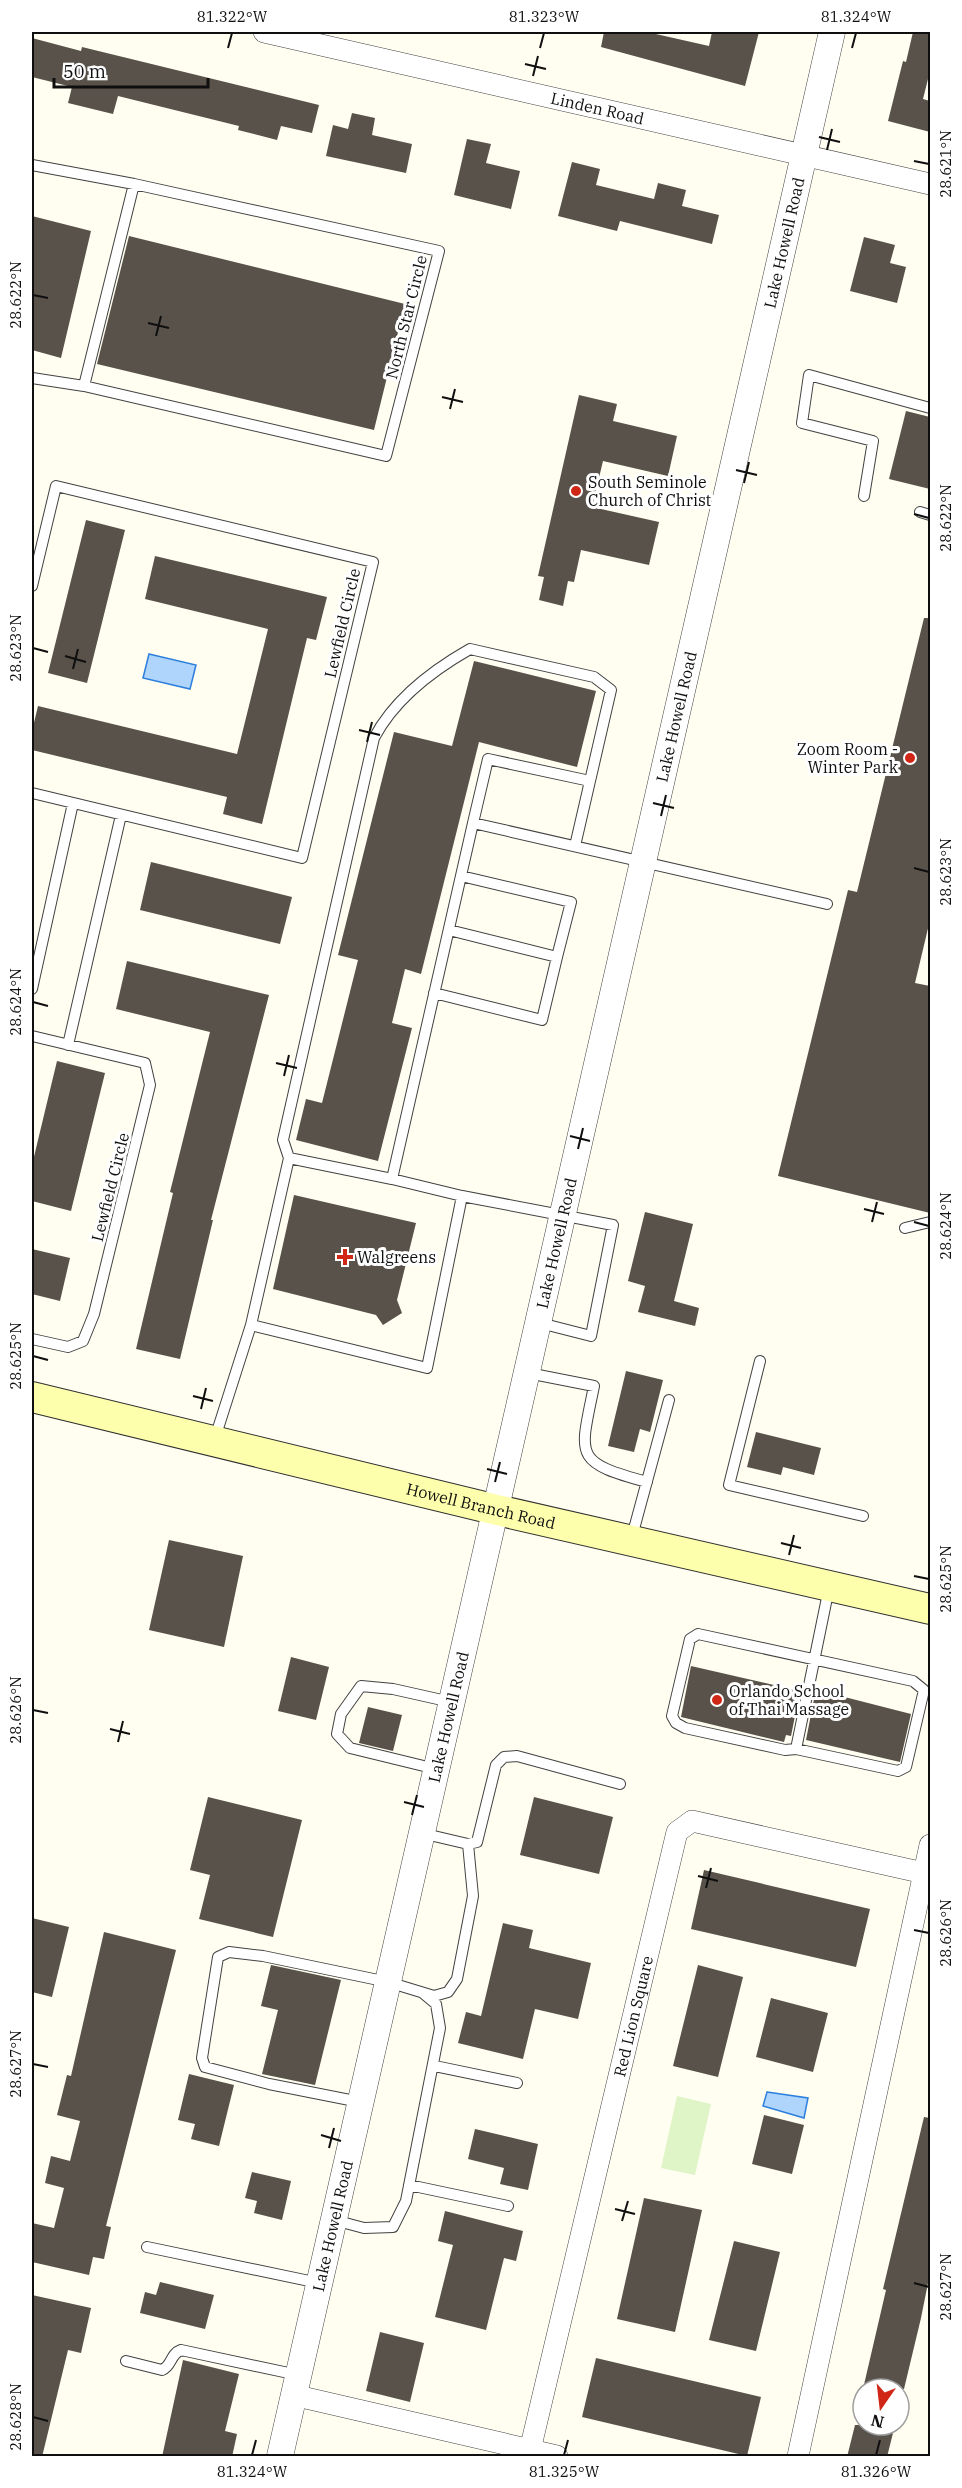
<svg xmlns="http://www.w3.org/2000/svg" width="962" height="2488" font-family="'IBM Plex Serif',serif">
<style>
.pitch{fill:#dff5c8}
.water{fill:#afd5fd;stroke:#2d7fdd;stroke-width:1.5}
.building{fill:#59524a}
.lines{fill:none;stroke-linecap:round;stroke-linejoin:round}
.service-casing{stroke:#424242;stroke-width:12}
.minor-casing{stroke:#424242;stroke-width:22}
.tertiary-casing{stroke:#424242;stroke-width:27}
.secondary-casing{stroke:#313131;stroke-width:32}
.service{stroke:#fff;stroke-width:10}
.minor{stroke:#fff;stroke-width:21}
.tertiary{stroke:#fff;stroke-width:26}
.secondary{stroke:#fdffac;stroke-width:30}
.ticks{fill:none;stroke:#0f0f0f;stroke-width:2}
.poi-dot{fill:#d02616;stroke:#fff;stroke-width:2}
.labels{text-anchor:middle;stroke-width:6;stroke-linejoin:round;paint-order:stroke}
.street-label{font-size:16px;fill:#0f0f0f;stroke:#fff}
.poi-label{font-size:16px;fill:#0f0f0f;stroke:#fff;text-anchor:start}
.neatline{fill:none;stroke:#0f0f0f;stroke-width:2}
.ticks-label{font-size:15px;text-anchor:middle;fill:#0f0f0f}
</style>
<rect width="100%" height="100%" fill="#fffef1"/>
<path class="pitch" d="M677,2096L711,2104L695,2175L661,2168Z"/>
<path class="water" d="M149,654L196,665L190,689L143,678Z
M767,2092L808,2098L804,2118L763,2106Z"/>
<path class="building" d="M604,32H647L709,46L712,32H759L745,86L601,47Z
M913,32H930V71L923,99L930,101V132L888,121L903,61L906,62Z
M32,38L81,51L82,47L319,105L312,133L281,126L277,140L238,130L239,126L118,96L113,114L68,103L72,87L32,77Z
M352,113L375,118L372,135L412,144L406,173L326,156L333,125L348,129Z
M467,139L491,144L486,163L520,171L511,209L454,195Z
M572,162L600,169L596,185L654,199L658,183L686,190L682,206L719,215L712,244L620,221L617,231L558,216Z
M32,216L91,231L61,358L32,350Z
M129,236L405,304L374,430L97,364Z
M864,237L895,245L890,263L906,267L897,303L850,291Z
M579,395L617,404L613,421L677,436L668,476L603,461L592,507L659,522L649,565L581,550L574,582L568,581L563,606L539,600L544,577L538,576Z
M906,411L930,417V489L889,479Z
M86,520L125,530L87,683L48,673Z
M155,556L327,597L316,640L307,638L262,824L223,814L227,797L32,750V731L38,706L237,754L268,629L145,599Z
M924,618H930V920L915,983L930,986V1213L778,1176L848,890L857,892Z
M474,661L596,691L577,767L479,742L421,974L405,969L392,1023L412,1028L378,1161L296,1140L306,1099L322,1103L358,960L338,955L394,732L452,746Z
M151,862L292,897L280,944L140,910Z
M127,961L269,995L211,1220H213L180,1359L136,1349L173,1193L170,1192L210,1032L116,1009Z
M57,1061L105,1073L71,1211L32,1201V1165Z
M294,1195L416,1223L397,1300L402,1313L383,1325L376,1315L273,1289Z
M645,1212L693,1224L674,1301L699,1308L695,1326L638,1312L645,1286L628,1281Z
M32,1249L70,1258L60,1301L32,1294Z
M626,1371L663,1380L650,1432L640,1429L634,1452L608,1446Z
M756,1432L821,1448L814,1475L783,1467L781,1475L747,1467Z
M169,1540L243,1556L224,1647L149,1630Z
M291,1657L329,1667L316,1720L278,1711Z
M691,1666L800,1691L791,1736L786,1735L784,1742L681,1717Z
M825,1692L911,1714L900,1762L806,1740L815,1694L824,1696Z
M368,1707L402,1715L393,1751L359,1743Z
M208,1797L302,1820L273,1937L199,1919L210,1875L190,1870Z
M534,1797L613,1817L599,1874L520,1855Z
M704,1870L870,1909L856,1967L691,1929Z
M32,1918L69,1927L52,1997L32,1992Z
M503,1923L533,1930L529,1948L591,1963L578,2019L535,2009L523,2059L458,2043L466,2012L481,2016Z
M104,1932L176,1950L106,2226L111,2227L104,2259L93,2257L89,2275L32,2262V2223L54,2228L64,2188L45,2183L51,2156L70,2161L80,2121L57,2115L67,2075L71,2076Z
M271,1965L341,1980L315,2085L262,2074L278,2010L261,2006Z
M698,1965L743,1977L718,2077L673,2066Z
M771,1998L828,2013L813,2072L756,2057Z
M189,2074L234,2085L219,2146L191,2139L195,2124L178,2120Z
M764,2115L804,2125L792,2174L752,2164Z
M924,2117L930,2118V2273L921,2318L904,2389H863L886,2290L883,2289Z
M475,2129L538,2144L528,2190L500,2184L504,2168L468,2159Z
M252,2172L291,2181L282,2220L254,2213L257,2201L245,2198Z
M644,2198L702,2210L675,2332L617,2319Z
M445,2211L523,2231L516,2261L504,2258L486,2330L435,2317L453,2245L438,2241Z
M734,2241L780,2252L756,2351L709,2340Z
M160,2282L214,2295L205,2329L140,2313L145,2292L156,2295Z
M32,2295L91,2308L81,2353L68,2350L42,2457H32Z
M380,2332L424,2343L410,2402L366,2391Z
M596,2358L761,2397L747,2456L582,2417Z
M183,2360L239,2374L225,2431L237,2434L232,2457H162Z
M855,2425H895L887,2457H847Z"/>
<g class="lines">
<defs>
<path id="service" d="M32,165L134,184L439,251L386,456L84,386L32,378
M84,386L134,184
M864,496L873,441L802,423L809,375L930,408
M920,512L930,515
M32,586L56,486L373,562L302,858L32,793
M473,823L488,759L590,781
M461,876L571,902L557,957
M32,989L73,803
M434,993L542,1020L557,957L449,930
M32,1036L145,1063L150,1085L94,1314L83,1341L68,1347L32,1339
M68,1045L121,815
M289,1158L283,1140L374,738C394,700 433,670 470,649L594,677L611,690L575,846
M392,1179L289,1158L251,1325L427,1368L462,1196L392,1179L473,823L827,904
M462,1196L613,1225L591,1336L540,1323
M905,1228L930,1222
M760,1361L729,1485L863,1516
M528,1373L594,1386C580,1456 572,1462 647,1482
M214,1441L251,1325
M631,1540L669,1400
M698,1634L913,1681L924,1690L906,1767L898,1771L796,1749L785,1750L685,1728L676,1723L672,1716L690,1639Z
M796,1749L829,1588
M436,1769L350,1748L337,1734L341,1714L361,1686L393,1689L451,1702
M421,1833L468,1844L477,1842L496,1765L504,1757L517,1756L620,1784
M435,2066L517,2083
M360,2102L269,2084L205,2067L202,2058L218,1957L229,1952L263,1956L388,1982L434,1996L448,1992L457,1979L473,1896L468,1844
M409,2185L508,2206
M334,2220L364,2228L393,2227L406,2201L440,2028L436,2004L424,1994
M147,2247L319,2283
M126,2361L162,2370C172,2366 170,2354 181,2350L298,2375"/>
<g id="minor">
<path id="s1" d="M264,32L930,184"/>
<path d="M293,2395L557,2456"/>
<path id="s2" d="M530,2450L677,1832L692,1821L924,1873"/>
<path d="M798,2456L930,1845"/>
</g>
<g id="tertiary">
<path id="s3" d="M280,2456L832,32"/>
</g>
<g id="secondary">
<path id="s4" d="M32,1397L497,1510L930,1609"/>
</g>
</defs>
<use href="#service" class="service-casing"/>
<use href="#minor" class="minor-casing"/>
<use href="#tertiary" class="tertiary-casing"/>
<use href="#secondary" class="secondary-casing"/>
<use href="#service" class="service"/>
<use href="#minor" class="minor"/>
<use href="#tertiary" class="tertiary"/>
<use href="#secondary" class="secondary"/>
</g>
<path class="ticks" d="M228,48L232,33M540,48L544,33M852,48L856,33M525,64L546,69M533,76L538,56M819,137L840,142M827,150L832,129M914,161L929,164M33,295L48,298M148,323L169,328M156,336L161,316M442,397L463,402M450,409L455,389M736,470L757,475M744,483L749,462M914,514L929,518M33,648L48,652M65,656L86,662M73,669L78,649M359,730L380,735M367,742L372,722M653,803L674,808M661,816L666,795M914,868L929,872M33,1002L48,1006M276,1063L297,1068M284,1076L289,1055M570,1136L590,1141M578,1149L583,1128M864,1209L884,1214M872,1222L877,1202M914,1222L929,1226M33,1356L48,1360M193,1396L213,1401M201,1409L206,1388M487,1469L507,1474M495,1482L500,1462M781,1543L801,1548M789,1555L794,1535M914,1576L929,1579M33,1710L48,1713M110,1729L130,1734M118,1742L123,1721M404,1802L424,1807M412,1815L417,1795M698,1876L718,1881M706,1888L711,1868M914,1930L929,1933M33,2064L48,2067M321,2135L341,2141M329,2148L334,2128M615,2209L635,2214M622,2221L628,2201M914,2283L929,2287M33,2417L48,2421M252,2455L256,2440M564,2455L568,2440M876,2455L880,2440"/>
<g class="poi-dot">
<circle cx="576" cy="491" r="6"/>
<circle cx="910" cy="758" r="6"/>
<path d="M342 1248h6v6h6v6h-6v6h-6v-6h-6v-6h6z"/>
<circle cx="717" cy="1700" r="6"/>
</g>
<g class="labels">
<g class="street-label">
<text dy="6" stroke="none"><textPath href="#s1" startOffset="342">Linden Road</textPath></text>
<text dy="6" stroke="none"><textPath href="#s3" startOffset="2270">Lake Howell Road</textPath></text>
<text transform="translate(406 317) rotate(-76)" y="6">North Star Circle</text>
<text transform="translate(342 623) rotate(-77)" y="6">Lewfield Circle</text>
<text dy="6" stroke="none"><textPath href="#s3" startOffset="1784">Lake Howell Road</textPath></text>
<text transform="translate(110 1187) rotate(-76)" y="6">Lewfield Circle</text>
<text dy="6" stroke="none"><textPath href="#s3" startOffset="1244">Lake Howell Road</textPath></text>
<text dy="6" stroke="none"><textPath href="#s4" startOffset="462">Howell Branch Road</textPath></text>
<text dy="6" stroke="none"><textPath href="#s3" startOffset="758">Lake Howell Road</textPath></text>
<text dy="6" stroke="none"><textPath href="#s2" startOffset="446">Red Lion Square</textPath></text>
<text dy="6" stroke="none"><textPath href="#s3" startOffset="236">Lake Howell Road</textPath></text>
</g>
<g class="poi-label">
<text x="588" y="488">South Seminole<tspan x="588" dy="18">Church of Christ</tspan></text>
<text x="898" y="755" text-anchor="end">Zoom Room -<tspan x="898" dy="18">Winter Park</tspan></text>
<text x="357" y="1263">Walgreens</text>
<text x="729" y="1697">Orlando School<tspan x="729" dy="18">of Thai Massage</tspan></text>
</g>
</g>
<rect width="962" height="2488" fill="none" stroke="#ffffff" stroke-width="66"/>
<g transform="translate(881 2407) rotate(194)"><circle r="28" fill="#ffffff" stroke="#9f9f9f" stroke-width="1.5"/>
<path d="M0-4.5L10 22L0 15L-10 22Z" fill="#d02616"/>
<text y="-9" font-size="16" font-weight="bold" text-anchor="middle" fill="#0f0f0f">N</text>
</g>
<path d="M54 78v9h154v-9" fill="none" stroke="#0f0f0f" stroke-width="3"/>
<text x="63" y="78" font-size="18" fill="#0f0f0f" stroke="#ffffff" stroke-width="4.5" paint-order="stroke">50 m</text>
<rect x="33" y="33" width="896" height="2422" class="neatline"/>
<g class="ticks-label">
<text x="232" y="22">81.322°W</text>
<text x="544" y="22">81.323°W</text>
<text x="856" y="22">81.324°W</text>
<text transform="translate(946 164) rotate(-90)" y="5">28.621°N</text>
<text transform="translate(16 295) rotate(-90)" y="5">28.622°N</text>
<text transform="translate(946 518) rotate(-90)" y="5">28.622°N</text>
<text transform="translate(16 648) rotate(-90)" y="5">28.623°N</text>
<text transform="translate(946 872) rotate(-90)" y="5">28.623°N</text>
<text transform="translate(16 1002) rotate(-90)" y="5">28.624°N</text>
<text transform="translate(946 1226) rotate(-90)" y="5">28.624°N</text>
<text transform="translate(16 1356) rotate(-90)" y="5">28.625°N</text>
<text transform="translate(946 1579) rotate(-90)" y="5">28.625°N</text>
<text transform="translate(16 1710) rotate(-90)" y="5">28.626°N</text>
<text transform="translate(946 1933) rotate(-90)" y="5">28.626°N</text>
<text transform="translate(16 2064) rotate(-90)" y="5">28.627°N</text>
<text transform="translate(946 2287) rotate(-90)" y="5">28.627°N</text>
<text transform="translate(16 2417) rotate(-90)" y="5">28.628°N</text>
<text x="252" y="2477">81.324°W</text>
<text x="564" y="2477">81.325°W</text>
<text x="876" y="2477">81.326°W</text>
</g>
</svg>
